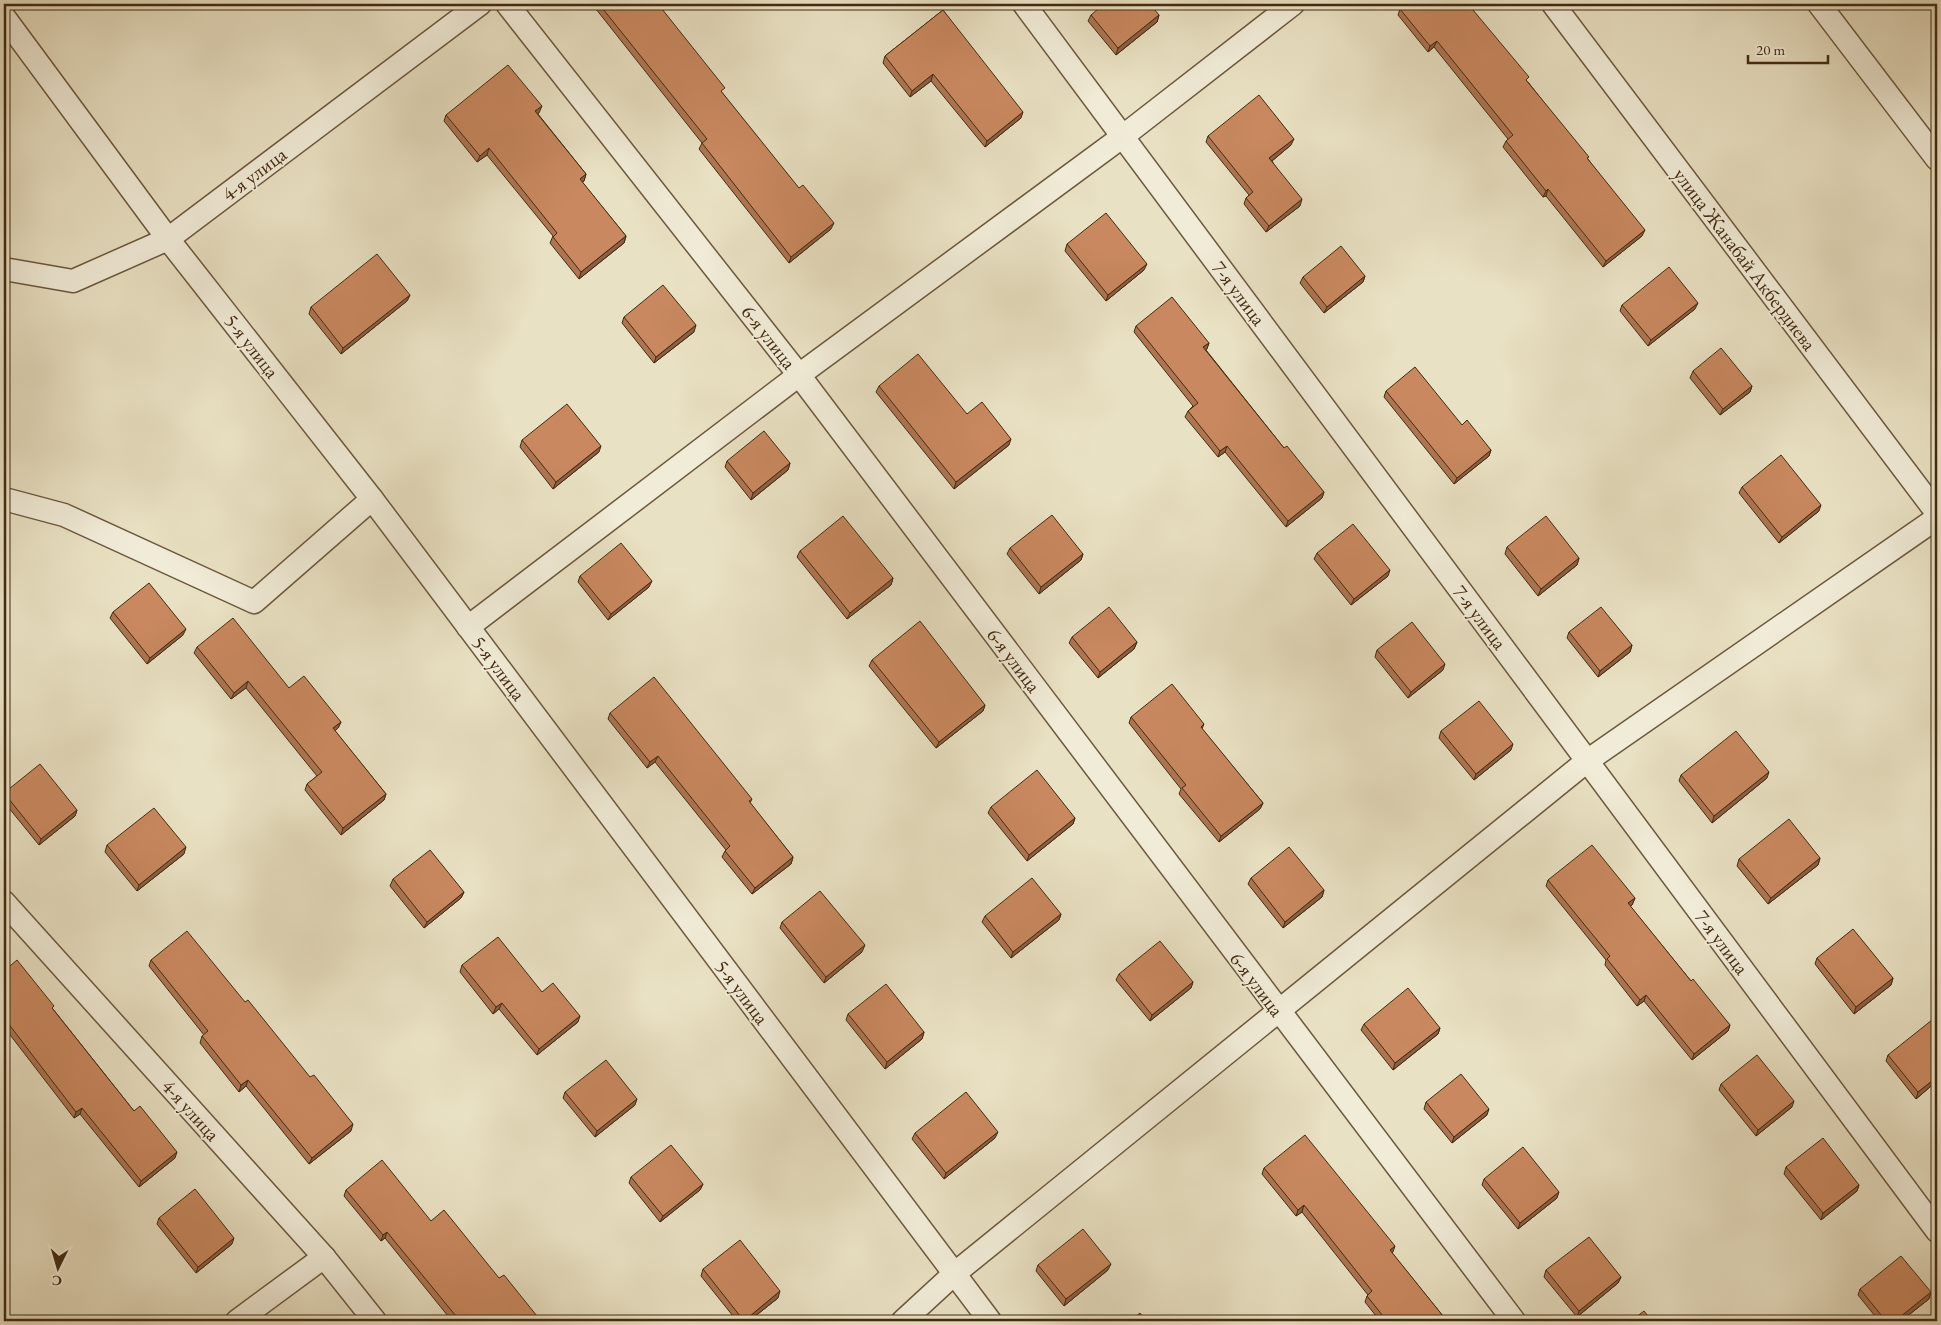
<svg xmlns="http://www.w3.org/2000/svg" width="1941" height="1325" font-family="'EB Garamond',serif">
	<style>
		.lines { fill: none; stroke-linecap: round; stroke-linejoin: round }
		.street-casing { stroke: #6c583d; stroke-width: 25 }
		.street { stroke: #f1ecd8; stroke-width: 22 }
		.wall { fill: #ad7552; stroke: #432b10 }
		.shaded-wall { fill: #8d5f42; stroke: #432b10 }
		.building { fill: #c9885f; stroke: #432b10 }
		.labels { text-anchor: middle; stroke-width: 4; stroke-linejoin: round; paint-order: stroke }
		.street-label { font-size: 20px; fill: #432b10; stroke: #f1ecd8 }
	</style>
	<rect width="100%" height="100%" fill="#e9e1c3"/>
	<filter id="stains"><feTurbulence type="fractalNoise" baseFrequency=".004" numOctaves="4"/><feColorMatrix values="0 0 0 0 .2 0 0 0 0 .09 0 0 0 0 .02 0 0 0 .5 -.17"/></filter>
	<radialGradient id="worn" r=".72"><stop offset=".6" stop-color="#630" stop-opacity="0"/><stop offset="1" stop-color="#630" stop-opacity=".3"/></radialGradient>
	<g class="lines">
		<g class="street-casing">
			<g id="street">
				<path d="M507 4 799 375 1514 1321"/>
				<path d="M1024 4 1937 1231"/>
				<path d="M1553 4 1937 513"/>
				<path d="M1819 4 1937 159"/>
				<path d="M4 17 168 239 372 499 990 1321"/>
				<path d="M4 269 73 281 168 239 480 4"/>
				<path d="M4 499 64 515 254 602 372 499"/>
				<path d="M468 627 799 375 1122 137 1293 4"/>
				<path d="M4 902 324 1257 375 1321"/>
				<path d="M237 1321 324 1257"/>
				<path d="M903 1321 954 1274 1587 761 1937 518"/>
			</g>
		</g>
		<use href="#street" class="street"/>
	</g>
	<g class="wall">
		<path d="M592 4H658L723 94 831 229 789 263 699 149 702 143Z"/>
		<path d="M1400 9 1528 82 1588 159 1642 236 1603 267 1546 196 1543 197 1503 147 1506 141 1508 139 1434 47 1428 52 1398 15Z"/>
		<path d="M943 10 1021 118 985 147 931 81 910 97 883 63 885 56Z"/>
		<path d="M1091 15H1159L1157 22 1116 55 1088 21Z"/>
		<path d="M539 113 538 114 586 174 584 181 582 182 626 236 624 243 579 279 550 243 553 236 487 155 477 162 444 121 446 115Z"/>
		<path d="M1208 136 1291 145 1272 161 1300 206 1266 232 1244 204 1246 198 1249 195 1206 142Z"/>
		<path d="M1067 244 1144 270 1106 301 1065 251Z"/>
		<path d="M1365 276 1363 282 1324 313 1300 283 1303 277Z"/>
		<path d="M410 295 407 301 341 354 309 314 311 307Z"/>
		<path d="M1622 305 1695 309 1648 346 1620 311Z"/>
		<path d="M624 317 694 332 654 363 622 323Z"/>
		<path d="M1136 326 1209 343 1206 350 1284 448 1324 492 1322 498 1286 527 1225 452 1218 457 1185 417 1188 411 1193 406 1134 332Z"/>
		<path d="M1693 371 1752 386 1750 392 1720 415 1690 378Z"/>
		<path d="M879 386 967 414 1009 445 954 489 876 392Z"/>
		<path d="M1386 391 1462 425 1491 450 1489 456 1454 484 1384 397Z"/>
		<path d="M522 440 599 452 553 489 520 447Z"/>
		<path d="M727 461 790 463 788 470 751 500 725 467Z"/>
		<path d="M1742 487 1819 511 1779 543 1739 493Z"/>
		<path d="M1507 547 1579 558 1577 565 1538 596 1505 554Z"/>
		<path d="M1010 548 1083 554 1081 560 1039 594 1007 554Z"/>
		<path d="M800 551 893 578 891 585 847 619 797 557Z"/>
		<path d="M1317 553 1388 576 1351 605 1314 559Z"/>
		<path d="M580 576 649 587 608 620 578 582Z"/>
		<path d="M113 612 183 635 147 664 110 618Z"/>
		<path d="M1569 632 1632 645 1630 652 1598 677 1567 638Z"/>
		<path d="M1072 637 1137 642 1134 649 1098 678 1069 643Z"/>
		<path d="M197 647 289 688 341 722 338 728 335 731 386 794 384 800 341 835 305 790 307 784 317 776 246 688 231 699 194 653Z"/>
		<path d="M1377 650 1443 670 1408 698 1375 657Z"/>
		<path d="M872 660 985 705 983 711 936 748 869 666Z"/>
		<path d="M610 713 752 799 750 803 793 857 791 864 752 894 722 857 725 851 726 850 655 762 647 768 608 719Z"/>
		<path d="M1131 717 1204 724 1202 729 1263 803 1260 809 1219 842 1179 794 1181 789 1129 723Z"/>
		<path d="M1441 731 1511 750 1474 780 1439 738Z"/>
		<path d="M1681 775 1767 778 1712 823 1679 781Z"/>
		<path d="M4 793 77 810 75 816 39 845 4 802Z"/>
		<path d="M991 807 1075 818 1073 824 1027 861 988 813Z"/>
		<path d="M107 845 184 854 137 891 105 852Z"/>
		<path d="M1820 858 1818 865 1768 904 1737 866 1739 859Z"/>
		<path d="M1251 878 1324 890 1322 897 1283 928 1248 884Z"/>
		<path d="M393 879 464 892 461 898 424 928 390 886Z"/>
		<path d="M1548 880 1635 898 1632 905 1630 906 1691 981 1730 1025 1728 1031 1692 1060 1644 1001 1637 1006 1605 965 1606 960 1546 886Z"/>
		<path d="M1061 914 1059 920 1011 958 982 922 985 916Z"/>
		<path d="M782 922 862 952 824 983 780 928Z"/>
		<path d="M1817 958 1893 978 1891 985 1854 1014 1815 964Z"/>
		<path d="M151 960 351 1131 309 1164 246 1086 239 1092 200 1043 202 1036 204 1035 149 966Z"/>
		<path d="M462 965 542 992 578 1022 537 1055 499 1009 493 1014 460 972Z"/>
		<path d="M4 971 53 1009 134 1111 175 1158 139 1187 80 1114 74 1118 4 1027Z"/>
		<path d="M1119 974 1193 982 1191 988 1150 1021 1116 980Z"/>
		<path d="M848 1014 924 1032 922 1039 885 1069 846 1020Z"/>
		<path d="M1364 1024 1440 1028 1438 1034 1393 1070 1361 1030Z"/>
		<path d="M1888 1055 1937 1081 1916 1099 1886 1061Z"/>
		<path d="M1721 1084 1792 1107 1756 1136 1719 1090Z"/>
		<path d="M565 1092 635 1105 595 1137 563 1098Z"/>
		<path d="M1426 1102 1487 1115 1452 1143 1424 1109Z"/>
		<path d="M915 1133 995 1138 944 1179 912 1139Z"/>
		<path d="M1786 1167 1859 1185 1857 1191 1821 1220 1784 1174Z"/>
		<path d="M1264 1168 1393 1252 1392 1253 1447 1321H1380L1365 1302 1367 1296 1368 1295 1302 1212 1296 1216 1262 1174Z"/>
		<path d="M631 1177 703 1184 700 1190 660 1222 629 1183Z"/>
		<path d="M1484 1179 1557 1198 1518 1229 1482 1185Z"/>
		<path d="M346 1190 431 1221 535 1321H452L385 1238 381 1241 344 1196Z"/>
		<path d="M159 1218 232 1244 196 1273 157 1224Z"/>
		<path d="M1038 1265 1108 1270 1064 1306 1036 1271Z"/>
		<path d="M703 1269 778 1298 749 1321H737L701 1276Z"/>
		<path d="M1546 1270 1621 1277 1618 1283 1577 1317 1544 1277Z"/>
		<path d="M1860 1289 1931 1292 1929 1299 1901 1321H1879L1858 1295Z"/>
	</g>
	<g class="shaded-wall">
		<path d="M1159 15 1157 22 1116 55 1118 48Z"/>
		<path d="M1437 41 1434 47 1428 52 1430 46Z"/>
		<path d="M933 74 931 81 910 97 912 91Z"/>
		<path d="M542 106 539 113 533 118 535 111Z"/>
		<path d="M1023 112 1021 118 985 147 987 141Z"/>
		<path d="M1294 139 1291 145 1267 165 1269 158Z"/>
		<path d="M489 148 487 155 477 162 480 156Z"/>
		<path d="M586 174 584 181 578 185 580 179Z"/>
		<path d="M1548 189 1546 196 1543 197 1546 191Z"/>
		<path d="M1302 199 1300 206 1266 232 1269 226Z"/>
		<path d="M834 223 831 229 789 263 791 257Z"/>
		<path d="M1645 230 1642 236 1603 267 1606 261Z"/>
		<path d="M626 236 624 243 579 279 581 272Z"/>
		<path d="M1147 264 1144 270 1106 301 1108 295Z"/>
		<path d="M1365 276 1363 282 1324 313 1327 307Z"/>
		<path d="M410 295 407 301 341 354 343 348Z"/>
		<path d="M1698 303 1695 309 1648 346 1651 340Z"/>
		<path d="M696 325 694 332 654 363 656 357Z"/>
		<path d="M1209 343 1207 349 1201 354 1203 347Z"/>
		<path d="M1752 386 1750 392 1720 415 1723 409Z"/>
		<path d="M1011 439 1009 445 954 489 956 482Z"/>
		<path d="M601 446 599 452 553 489 556 482Z"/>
		<path d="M1227 446 1225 452 1218 457 1220 451Z"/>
		<path d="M1491 450 1489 456 1454 484 1457 478Z"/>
		<path d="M790 463 788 470 751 500 753 493Z"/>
		<path d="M1324 492 1322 498 1286 527 1288 521Z"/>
		<path d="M1821 505 1819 511 1779 543 1782 537Z"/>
		<path d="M1083 554 1081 560 1039 594 1041 587Z"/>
		<path d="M1579 558 1577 565 1538 596 1541 589Z"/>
		<path d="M1390 570 1388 576 1351 605 1354 599Z"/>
		<path d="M893 578 891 585 847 619 850 613Z"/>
		<path d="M652 581 649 587 608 620 611 614Z"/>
		<path d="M186 629 183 635 147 664 150 658Z"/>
		<path d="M1137 642 1134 649 1098 678 1100 672Z"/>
		<path d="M1632 645 1630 652 1598 677 1600 671Z"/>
		<path d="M1445 664 1443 670 1408 698 1411 692Z"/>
		<path d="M248 681 246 688 231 699 234 693Z"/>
		<path d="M985 705 983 711 936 748 939 742Z"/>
		<path d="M341 722 338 728 331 735 333 728Z"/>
		<path d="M1513 744 1511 750 1474 780 1476 774Z"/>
		<path d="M658 756 655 762 647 768 650 762Z"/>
		<path d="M1769 772 1767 778 1712 823 1714 816Z"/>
		<path d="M386 794 384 800 341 835 343 828Z"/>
		<path d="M1263 803 1260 809 1219 842 1221 836Z"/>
		<path d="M77 810 75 816 39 845 41 839Z"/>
		<path d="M1075 818 1073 824 1027 861 1029 855Z"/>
		<path d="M186 847 184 854 137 891 139 885Z"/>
		<path d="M793 857 791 864 752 894 755 888Z"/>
		<path d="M1820 858 1818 865 1768 904 1771 898Z"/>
		<path d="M1324 890 1322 897 1283 928 1285 922Z"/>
		<path d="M464 892 461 898 424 928 427 922Z"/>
		<path d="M1635 898 1632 905 1626 910 1628 903Z"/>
		<path d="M1061 914 1059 920 1011 958 1013 952Z"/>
		<path d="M865 945 862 952 824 983 826 977Z"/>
		<path d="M1893 978 1891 985 1854 1014 1856 1007Z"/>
		<path d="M1193 982 1191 988 1150 1021 1152 1015Z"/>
		<path d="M1646 995 1644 1001 1637 1006 1640 1000Z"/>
		<path d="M502 1003 499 1009 493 1014 496 1007Z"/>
		<path d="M580 1016 578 1022 537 1055 539 1049Z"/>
		<path d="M1730 1025 1728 1031 1692 1060 1694 1054Z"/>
		<path d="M1440 1028 1438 1034 1393 1070 1395 1063Z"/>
		<path d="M924 1032 922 1039 885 1069 887 1062Z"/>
		<path d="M1937 1077V1081L1916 1099 1918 1092Z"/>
		<path d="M248 1080 246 1086 239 1092 241 1085Z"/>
		<path d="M637 1099 635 1105 595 1137 597 1131Z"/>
		<path d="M1794 1101 1792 1107 1756 1136 1758 1130Z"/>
		<path d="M82 1108 80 1114 74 1118 76 1112Z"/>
		<path d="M1489 1109 1487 1115 1452 1143 1454 1137Z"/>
		<path d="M353 1124 351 1131 309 1164 312 1158Z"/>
		<path d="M998 1132 995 1138 944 1179 946 1173Z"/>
		<path d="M177 1152 175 1158 139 1187 141 1181Z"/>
		<path d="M703 1184 700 1190 660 1222 663 1216Z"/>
		<path d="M1859 1185 1857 1191 1821 1220 1823 1213Z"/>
		<path d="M1559 1192 1557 1198 1518 1229 1520 1223Z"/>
		<path d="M1304 1205 1302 1212 1296 1216 1298 1210Z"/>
		<path d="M387 1232 385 1238 381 1241 383 1235Z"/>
		<path d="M234 1238 232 1244 196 1273 198 1267Z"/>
		<path d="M1395 1246 1393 1252 1388 1256 1390 1250Z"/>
		<path d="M1111 1264 1108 1270 1064 1306 1066 1299Z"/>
		<path d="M1621 1277 1618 1283 1577 1317 1579 1311Z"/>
		<path d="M780 1291 778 1298 749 1321H744Z"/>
		<path d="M1931 1292 1929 1299 1901 1321H1895Z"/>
		<path d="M537 1316 535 1321H530Z"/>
	</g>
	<g class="building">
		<path d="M599 4H658L725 88 721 91 799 188 803 185 834 223 791 257 702 143 707 139Z"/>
		<path d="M1104 4H1150L1159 15 1118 48 1091 15Z"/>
		<path d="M1407 4H1468L1529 77 1526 80 1589 157 1587 158 1645 230 1606 261 1548 189 1546 191 1506 141 1513 135 1437 41 1430 46 1400 9Z"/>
		<path d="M943 10 1023 112 987 141 933 74 912 91 885 56Z"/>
		<path d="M508 65 542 106 535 111 586 174 580 179 626 236 581 272 553 237 557 233 489 148 480 156 446 115Z"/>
		<path d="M1259 95 1294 139 1269 158 1302 199 1269 226 1246 198 1253 192 1208 136Z"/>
		<path d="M1106 213 1147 264 1108 295 1067 244Z"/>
		<path d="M1341 246 1365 276 1327 307 1303 277Z"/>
		<path d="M377 254 410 295 343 348 311 307Z"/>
		<path d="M1669 267 1698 303 1651 340 1622 305Z"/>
		<path d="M663 285 696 325 656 357 624 317Z"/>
		<path d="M1172 297 1209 343 1203 347 1284 448 1287 446 1324 492 1288 521 1227 446 1220 451 1188 411 1198 403 1136 326Z"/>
		<path d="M1721 348 1752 386 1723 409 1693 371Z"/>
		<path d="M918 354 967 414 982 402 1011 439 956 482 879 386Z"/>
		<path d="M1415 367 1462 425 1467 420 1491 450 1457 478 1386 391Z"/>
		<path d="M567 404 601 446 556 482 522 440Z"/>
		<path d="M764 431 790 463 753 493 727 461Z"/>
		<path d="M1781 455 1821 505 1782 537 1742 487Z"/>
		<path d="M1052 515 1083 554 1041 587 1010 548Z"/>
		<path d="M843 516 893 578 850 613 800 551Z"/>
		<path d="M1546 516 1579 558 1541 589 1507 547Z"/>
		<path d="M1353 524 1390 570 1354 599 1317 553Z"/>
		<path d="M621 543 652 581 611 614 580 576Z"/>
		<path d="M149 583 186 629 150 658 113 612Z"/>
		<path d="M1109 607 1137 642 1100 672 1072 637Z"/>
		<path d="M1601 607 1632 645 1600 671 1569 632Z"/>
		<path d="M233 618 289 688 304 676 341 722 333 728 386 794 343 828 307 784 322 772 248 681 234 693 197 647Z"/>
		<path d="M920 621 985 705 939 742 872 660Z"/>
		<path d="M1412 622 1445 664 1411 692 1377 650Z"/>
		<path d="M654 677 752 799 749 801 793 857 755 888 725 851 730 846 658 756 650 762 610 713Z"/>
		<path d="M1172 684 1204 724 1201 727 1263 803 1221 836 1182 788 1186 785 1131 717Z"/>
		<path d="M1479 701 1513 744 1476 774 1441 731Z"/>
		<path d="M1736 731 1769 772 1714 816 1681 775Z"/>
		<path d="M40 764 77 810 41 839 4 793Z"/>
		<path d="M1037 770 1075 818 1029 855 991 807Z"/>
		<path d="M154 808 186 847 139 885 107 845Z"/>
		<path d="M1789 819 1820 858 1771 898 1739 859Z"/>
		<path d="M1592 845 1635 898 1628 903 1691 981 1693 979 1730 1025 1694 1054 1646 995 1640 1000 1607 959 1610 956 1548 880Z"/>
		<path d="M1289 847 1324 890 1285 922 1251 878Z"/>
		<path d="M430 850 464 892 427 922 393 879Z"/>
		<path d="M1032 878 1061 914 1013 952 985 916Z"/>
		<path d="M820 891 865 945 826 977 782 922Z"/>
		<path d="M1853 929 1893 978 1856 1007 1817 958Z"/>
		<path d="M187 931 245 1002 248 1000 310 1077 314 1075 353 1124 312 1158 248 1080 241 1085 202 1036 208 1031 151 960Z"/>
		<path d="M498 937 542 992 553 983 580 1016 539 1049 502 1003 496 1007 462 965Z"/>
		<path d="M1160 941 1193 982 1152 1015 1119 974Z"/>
		<path d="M17 960 54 1006 52 1008 134 1111 140 1106 177 1152 141 1181 82 1108 76 1112 4 1018V971Z"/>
		<path d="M886 984 924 1032 887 1062 848 1014Z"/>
		<path d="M1408 988 1440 1028 1395 1063 1364 1024Z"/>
		<path d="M1937 1016V1077L1918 1092 1888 1055Z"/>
		<path d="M1757 1055 1794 1101 1758 1130 1721 1084Z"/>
		<path d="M606 1060 637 1099 597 1131 565 1092Z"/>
		<path d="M1461 1074 1489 1109 1454 1137 1426 1102Z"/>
		<path d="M966 1092 998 1132 946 1173 915 1133Z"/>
		<path d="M1305 1135 1395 1246 1390 1250 1447 1321H1387L1367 1296 1372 1291 1304 1205 1298 1210 1264 1168Z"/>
		<path d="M1823 1138 1859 1185 1823 1213 1786 1167Z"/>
		<path d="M671 1145 703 1184 663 1216 631 1177Z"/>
		<path d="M1523 1147 1559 1192 1520 1223 1484 1179Z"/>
		<path d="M382 1160 431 1221 444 1210 499 1278 504 1275 537 1316 530 1321H460L387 1232 383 1235 346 1190Z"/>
		<path d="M195 1189 234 1238 198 1267 159 1218Z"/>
		<path d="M1083 1229 1111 1264 1066 1299 1038 1265Z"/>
		<path d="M1589 1237 1621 1277 1579 1311 1546 1270Z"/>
		<path d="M740 1240 780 1291 744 1321 703 1269Z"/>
		<path d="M1901 1256 1931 1292 1895 1321H1886L1860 1289Z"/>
		<path d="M1644 1311 1652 1321H1631Z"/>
		<path d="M1140 1313 1146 1321H1130Z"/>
	</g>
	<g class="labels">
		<g class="street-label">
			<text transform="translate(254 174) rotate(-37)" y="7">4-я улица</text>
			<text transform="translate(1745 259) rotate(53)" y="7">улица Жанабай Акбердиева</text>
			<text transform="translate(1239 293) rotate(53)" y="7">7-я улица</text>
			<text transform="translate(769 337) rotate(52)" y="7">6-я улица</text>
			<text transform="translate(252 346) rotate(52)" y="7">5-я улица</text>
			<text transform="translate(1480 617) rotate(53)" y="7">7-я улица</text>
			<text transform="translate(1014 660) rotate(53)" y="7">6-я улица</text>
			<text transform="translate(499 668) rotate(53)" y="7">5-я улица</text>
			<text transform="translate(1722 942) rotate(53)" y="7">7-я улица</text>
			<text transform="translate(1257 984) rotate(53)" y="7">6-я улица</text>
			<text transform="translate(742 992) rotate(53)" y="7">5-я улица</text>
			<text transform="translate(191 1110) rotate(48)" y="7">4-я улица</text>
		</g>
	</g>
	<rect width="1941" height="1325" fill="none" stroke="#e9e1c3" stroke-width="20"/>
	<rect x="5" y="5" width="1931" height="1315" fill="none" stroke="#432b10" stroke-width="2.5"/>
	<rect x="10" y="10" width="1921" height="1305" fill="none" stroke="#432b10"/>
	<g transform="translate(58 1268) rotate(185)" stroke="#f1ecd8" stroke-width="4" paint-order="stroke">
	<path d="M0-4L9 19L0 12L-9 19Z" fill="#432b10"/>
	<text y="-8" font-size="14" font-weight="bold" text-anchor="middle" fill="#432b10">С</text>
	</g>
	<path d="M1748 55v8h80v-8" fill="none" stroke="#432b10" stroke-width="2.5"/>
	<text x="1756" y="55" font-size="15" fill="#432b10" stroke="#f1ecd8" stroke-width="4" paint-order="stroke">20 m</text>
	<rect width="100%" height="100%" filter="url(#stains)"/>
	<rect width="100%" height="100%" fill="url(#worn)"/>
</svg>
